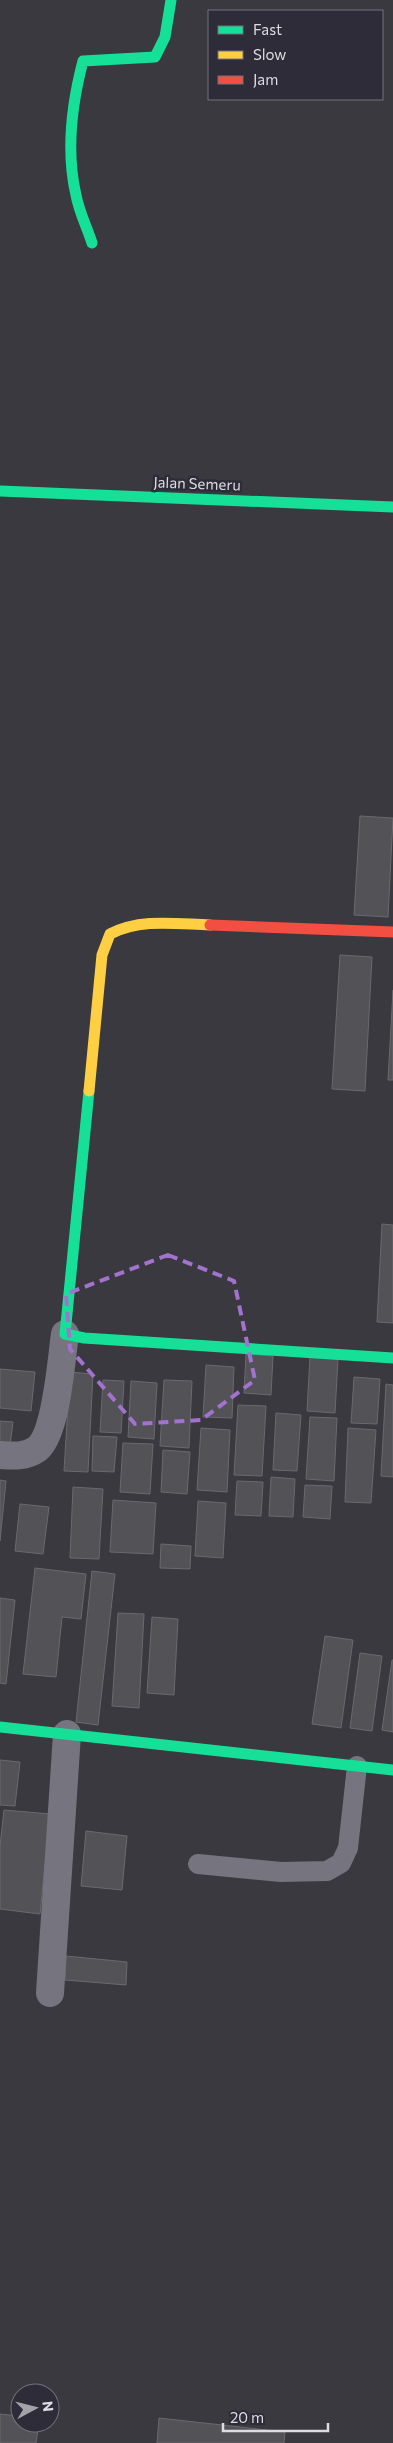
<svg xmlns="http://www.w3.org/2000/svg" width="393" height="2443" font-family="Commissioner,sans-serif">
	<style>
		.building { fill: #525257; stroke: #6a696f }
		.lines { fill: none; stroke-linecap: round; stroke-linejoin: round }
		.lane { stroke: #75747f; stroke-width: 20 }
		.street { stroke: #75747f; stroke-width: 28 }
		.fast { stroke: #16e098; stroke-width: 11 }
		.slow { stroke: #ffcf43; stroke-width: 11 }
		.jam { stroke: #f24e42; stroke-width: 11 }
		.marked { fill: none; stroke: #a272ce; stroke-width: 4; stroke-dasharray: 10 6; stroke-linejoin: round }
		.labels { text-anchor: middle; stroke-width: 5; stroke-linejoin: round; paint-order: stroke }
		.street-label { font-size: 15px; fill: #dddce4; stroke: #2d2c38 }
	</style>
	<rect width="100%" height="100%" fill="#39393f"/>
	<g class="building">
		<path d="M360 816 393 818 388 917 354 915Z"/>
		<path d="M340 955 372 957 365 1091 332 1089Z"/>
		<path d="M393 990V1080H388Z"/>
		<path d="M382 1224 393 1225V1323L377 1322Z"/>
		<path d="M246 1354 273 1356 271 1395 244 1393Z"/>
		<path d="M310 1357 338 1359 335 1413 307 1411Z"/>
		<path d="M206 1365 234 1367 232 1418 203 1417Z"/>
		<path d="M0 1369 35 1372 31 1411 0 1408Z"/>
		<path d="M70 1372 93 1374 88 1472 64 1471Z"/>
		<path d="M354 1377 380 1379 377 1424 351 1423Z"/>
		<path d="M103 1380 124 1381 121 1433 100 1432Z"/>
		<path d="M164 1380 192 1381 189 1448 160 1446Z"/>
		<path d="M131 1381 157 1383 154 1439 128 1437Z"/>
		<path d="M386 1384 393 1385V1477L381 1476Z"/>
		<path d="M238 1405 266 1406 262 1476 234 1475Z"/>
		<path d="M276 1413 301 1415 297 1471 273 1470Z"/>
		<path d="M310 1417 337 1418 334 1481 306 1479Z"/>
		<path d="M0 1421 13 1422 9 1454 0 1453Z"/>
		<path d="M201 1428 230 1430 227 1492 197 1490Z"/>
		<path d="M348 1428 376 1430 371 1503 345 1502Z"/>
		<path d="M93 1436 117 1437 114 1472 92 1471Z"/>
		<path d="M123 1443 153 1444 150 1494 120 1492Z"/>
		<path d="M163 1450 190 1452 187 1494 161 1492Z"/>
		<path d="M271 1477 295 1479 293 1517 269 1516Z"/>
		<path d="M0 1480 6 1481 0 1541Z"/>
		<path d="M237 1481 263 1482 261 1516 235 1515Z"/>
		<path d="M305 1485 332 1486 330 1519 303 1517Z"/>
		<path d="M73 1487 103 1489 99 1559 70 1558Z"/>
		<path d="M113 1500 156 1503 153 1554 110 1552Z"/>
		<path d="M198 1501 226 1503 223 1558 195 1556Z"/>
		<path d="M20 1504 49 1507 43 1554 15 1551Z"/>
		<path d="M161 1544 191 1546 190 1569 160 1568Z"/>
		<path d="M35 1568 86 1574 81 1619 62 1617 56 1677 23 1674Z"/>
		<path d="M92 1571 115 1574 98 1725 76 1722Z"/>
		<path d="M0 1598 15 1600 6 1684 0 1683Z"/>
		<path d="M118 1613 144 1614 139 1708 112 1706Z"/>
		<path d="M152 1617 178 1619 174 1695 147 1693Z"/>
		<path d="M325 1636 353 1640 341 1728 312 1724Z"/>
		<path d="M360 1653 382 1656 372 1731 350 1728Z"/>
		<path d="M392 1660H393V1732L382 1730Z"/>
		<path d="M0 1760 20 1762 15 1806 0 1805Z"/>
		<path d="M4 1810 50 1814 40 1914 0 1909V1846Z"/>
		<path d="M86 1831 127 1836 122 1890 81 1886Z"/>
		<path d="M66 1956 127 1962 126 1985 65 1980Z"/>
		<path d="M0 2414 20 2416V2423H39L36 2443H0Z"/>
		<path d="M159 2418 285 2432 284 2443H157Z"/>
	</g>
	<g class="lines">
		<path class="lane" d="M198 1864 281 1872 327 1871 341 1863 348 1848 357 1766"/>
		<g class="street">
			<path d="M0 1455C13 1456 26 1457 37 1449 57 1433 61 1360 65 1334"/>
			<path d="M50 1993 67 1734"/>
		</g>
		<g class="fast">
			<path d="M92 243C87 227 79 212 76 195 66 152 72 103 83 61L155 57 165 37 171 0"/>
			<path d="M0 491 393 507"/>
			<path d="M89 1091 65 1334 84 1338 393 1358"/>
			<path d="M0 1727 393 1770"/>
		</g>
		<path class="slow" d="M89 1091 102 955 110 934C141 918 176 924 210 925"/>
		<path class="jam" d="M210 925 393 932"/>
	</g>
	<path class="marked" d="M168 1255 234 1281 255 1380 201 1420 135 1424 70 1349 66 1294Z"/>
	<g class="labels">
		<g class="street-label">
			<text transform="translate(197 484) rotate(2)" y="5">Jalan Semeru</text>
		</g>
	</g>
	<rect x="208" y="10" width="175" height="90" fill="#2d2c38" stroke="#73727d"/>
	<rect x="218" y="26" width="25" height="8" fill="#16e098" stroke="#73727d"/>
	<text x="253" y="35" font-size="15" fill="#dddce4">Fast</text>
	<rect x="218" y="51" width="25" height="8" fill="#ffcf43" stroke="#73727d"/>
	<text x="253" y="60" font-size="15" fill="#dddce4">Slow</text>
	<rect x="218" y="76" width="25" height="8" fill="#f24e42" stroke="#73727d"/>
	<text x="253" y="85" font-size="15" fill="#dddce4">Jam</text>
	<g transform="translate(35 2408) rotate(83)"><circle r="24" fill="#2d2c38" stroke="#73727d"/>
	<path d="M0-4L9 19L0 12L-9 19Z" fill="#a4a3aa"/>
	<text y="-8" font-size="14" font-weight="bold" text-anchor="middle" fill="#dddce4">N</text>
	</g>
	<path d="M223 2423v8h105v-8" fill="none" stroke="#dddce4" stroke-width="2.5"/>
	<text x="230" y="2423" font-size="15" fill="#dddce4" stroke="#2d2c38" stroke-width="4" paint-order="stroke">20 m</text>
</svg>
